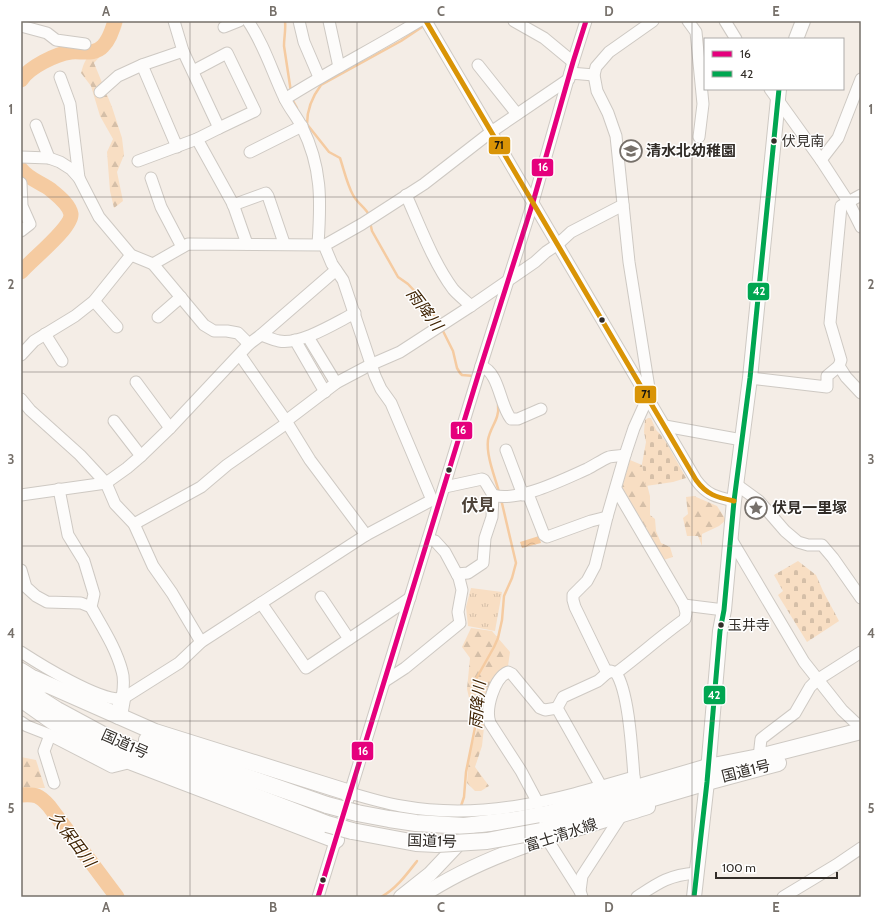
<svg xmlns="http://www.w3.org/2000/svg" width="882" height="918" font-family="Cabin,'Noto Sans JP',sans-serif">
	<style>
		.grass { fill: url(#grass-tufts) }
		.forest { fill: url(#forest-firs) }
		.cemetery { fill: url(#cemetery-stones) }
		.water { fill: url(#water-waves) }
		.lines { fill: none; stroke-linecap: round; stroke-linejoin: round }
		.stream { stroke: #f5cba1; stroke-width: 2.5 }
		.river { stroke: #f5cba1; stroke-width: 15 }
		.minor-casing { stroke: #cec9c3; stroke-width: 13 }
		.major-casing { stroke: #cec9c3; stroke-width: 16 }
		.highway-casing { stroke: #cec9c3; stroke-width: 18 }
		.minor { stroke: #fdfcfb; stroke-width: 11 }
		.major { stroke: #fdfcfb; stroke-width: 14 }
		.highway { stroke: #fdfcfb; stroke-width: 16 }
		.highway-bridge-casing { stroke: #cec9c3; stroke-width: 18; stroke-linecap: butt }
		.highway-bridge { stroke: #fdfcfb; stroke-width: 16 }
		.bus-1-casing { stroke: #fff; stroke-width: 8 }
		.bus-2-casing { stroke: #fff; stroke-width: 8 }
		.bus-3-casing { stroke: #fff; stroke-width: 8 }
		.bus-1 { stroke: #e5007d; stroke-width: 5 }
		.bus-2 { stroke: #00a651; stroke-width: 5 }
		.bus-3 { stroke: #d99406; stroke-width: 5 }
		.grid { fill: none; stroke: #76706a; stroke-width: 1; stroke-opacity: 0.55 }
		.bus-dot { fill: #322d28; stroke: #fff; stroke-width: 1.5 }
		.labels { text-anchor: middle; stroke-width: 3; stroke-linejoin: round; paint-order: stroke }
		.bus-label { font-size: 14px; fill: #322d28; stroke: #fff; text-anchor: start }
		.poi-label { font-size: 15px; font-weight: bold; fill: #322d28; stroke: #fff; text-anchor: start }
		.street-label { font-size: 15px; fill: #322d28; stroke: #fff }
		.water-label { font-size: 16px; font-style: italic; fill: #3f2303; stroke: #fff }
		.quarter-label { font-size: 17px; font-weight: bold; fill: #4e4339; stroke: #fff }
		.line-badge { stroke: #fff; stroke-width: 1.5 }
		.badge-label { font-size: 11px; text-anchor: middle; font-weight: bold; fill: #fff }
		.pale-badge-label { font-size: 11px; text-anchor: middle; font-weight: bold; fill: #111 }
		.neatline { fill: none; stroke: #76706a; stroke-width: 1.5 }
		.grid-label { font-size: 13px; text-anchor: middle; font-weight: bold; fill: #76706a }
	</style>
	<defs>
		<pattern id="grass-tufts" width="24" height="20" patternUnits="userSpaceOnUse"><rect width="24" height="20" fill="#f8dec3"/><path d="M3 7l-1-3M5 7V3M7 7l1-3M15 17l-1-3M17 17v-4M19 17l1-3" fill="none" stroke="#d5bfa8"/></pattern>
		<pattern id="forest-firs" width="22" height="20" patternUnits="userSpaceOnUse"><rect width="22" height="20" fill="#f8dec3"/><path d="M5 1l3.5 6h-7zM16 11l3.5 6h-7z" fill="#d5bfa8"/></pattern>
		<pattern id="cemetery-stones" width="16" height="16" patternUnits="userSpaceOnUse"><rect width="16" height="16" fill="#f8dec3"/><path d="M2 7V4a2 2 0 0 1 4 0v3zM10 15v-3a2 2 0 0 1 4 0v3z" fill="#d5bfa8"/></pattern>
		<pattern id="water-waves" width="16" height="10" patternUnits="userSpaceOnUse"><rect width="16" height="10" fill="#f5cba1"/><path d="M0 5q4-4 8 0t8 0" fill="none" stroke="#d2af8b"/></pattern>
	</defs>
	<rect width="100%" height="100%" fill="#f4ede6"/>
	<path class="grass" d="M471 588 502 592 495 631 468 626 466 607Z"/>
	<g class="forest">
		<path d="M114 21H123C120 39 106 50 94 63L112 107 122 138 124 155 117 172 123 201 114 208 110 191 107 152 113 139 100 116 91 86 81 73C87 52 89 59 102 47 109 41 111 30 114 21Z"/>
		<path d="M630 460 642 465 650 496V515L655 519 656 531 661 543 670 547 673 557 657 562 621 490Z"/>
		<path d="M694 496 717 506 726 520 719 526 702 534V546L698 536H687L683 518 688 514 686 497Z"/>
		<path d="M471 628 492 631 510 652 508 666 494 680 487 699 482 746 475 767 489 786 481 791H475L467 783 469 756 478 725 477 704 470 702 467 689 470 658 462 647Z"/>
		<path d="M21 757 36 760 45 788H21Z"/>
	</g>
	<g class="cemetery">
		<path d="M648 418H651L656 430 660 434 666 442 686 478 673 482 646 486 642 464 646 442 644 432 645 420Z"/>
		<path d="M798 561 816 575 823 591 839 621 807 642 778 595 783 591 774 575Z"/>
	</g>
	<path class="water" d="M539 536 541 543 522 548 520 542Z"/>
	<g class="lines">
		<g class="stream">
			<path d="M285 21C286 30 284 37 284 46L291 92"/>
			<path d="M292 99 297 108"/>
			<path d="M306 123 329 152 340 158C344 170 347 184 353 195 357 203 366 208 369 215"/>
			<path d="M307 124C307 109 312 97 321 85L401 41 425 25"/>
			<path d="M370 222 372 231 398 277 408 284 421 298 439 322"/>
			<path d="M442 329 453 351 457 368 460 373 462 375 474 376"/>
			<path d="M498 405C500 419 490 427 488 440 486 456 495 477 499 492"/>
			<path d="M461 806 464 797 466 772 480 703 476 688V679L494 647 498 638 502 620 504 596 512 578 516 563 501 499"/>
			<path d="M381 897C396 889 407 874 417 861"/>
		</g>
		<g class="river">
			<path d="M21 80C29 67 56 54 71 52 82 51 95 55 103 46 110 39 112 30 115 21"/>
			<path d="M21 169C28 179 42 183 51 190 58 196 69 204 71 214 72 228 31 260 21 272"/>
			<path d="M21 795C36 794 39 795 49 806L117 897"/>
		</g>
		<g class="minor-casing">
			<g id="minor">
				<path d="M248 21C265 46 272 72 285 99 290 109 297 117 302 127 322 167 321 201 318 244"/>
				<path d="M299 21 304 42 319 77"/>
				<path d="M329 21 339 67"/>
				<path d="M426 21 696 480C707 495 716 497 734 501"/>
				<path d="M514 21 544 38 573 62"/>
				<path d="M688 21 696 32 703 104 699 137"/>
				<path d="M725 21 736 39"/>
				<path d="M21 26 47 33 56 40 85 44"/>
				<path d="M224 27 239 21"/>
				<path d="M142 65 177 147"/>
				<path d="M478 65 517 114"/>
				<path d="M193 71 227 53 255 111 219 128"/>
				<path d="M570 73 594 75"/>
				<path d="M60 77 70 104 79 178"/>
				<path d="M770 89 821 160 849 203 861 227"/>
				<path d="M100 92 118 76 142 65 183 51"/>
				<path d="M285 99C329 71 375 48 419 21"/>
				<path d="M36 125 49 158"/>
				<path d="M197 139 233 204 247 244"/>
				<path d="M250 152 302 126"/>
				<path d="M21 157 49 158 60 162 71 169 79 178 99 217 131 255 153 264 188 244 324 245 332 264 343 280 375 376 381 389 391 403 432 500"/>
				<path d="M821 160 838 138 861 79"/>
				<path d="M138 161 197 139 219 128 183 51 174 21"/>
				<path d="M151 178 161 207 182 247"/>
				<path d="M21 183 22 206 30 224 21 231"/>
				<path d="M406 195C420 226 433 262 453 289 458 295 465 300 471 306"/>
				<path d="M861 195 841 206 830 323 841 360 839 366 846 377 861 393"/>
				<path d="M233 205 266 193 268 196 284 243"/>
				<path d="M325 245 362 224 424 184 491 132 569 79"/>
				<path d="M153 264 204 325 214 331H227L238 333 249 344"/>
				<path d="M94 301 117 327"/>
				<path d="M158 317 181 297"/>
				<path d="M45 334 62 361"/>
				<path d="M261 335C267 337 273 340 279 341 301 345 335 323 355 313"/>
				<path d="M308 337 336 383"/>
				<path d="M295 340 325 392"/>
				<path d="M21 355 34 341 75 316 94 301 131 255"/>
				<path d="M240 355 286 421 310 460 366 535"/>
				<path d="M481 366C500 373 499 404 511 419H518L541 409"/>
				<path d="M750 378 827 387V376L839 366"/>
				<path d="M136 382 170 428"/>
				<path d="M21 399 30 410 80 455 106 483 115 504 134 524 153 566 172 593 201 642"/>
				<path d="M114 421 141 456"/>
				<path d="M286 421 336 383 370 365 400 352 471 306 535 262 546 252 558 244 571 232 623 205"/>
				<path d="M665 426 742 440"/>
				<path d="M506 450 523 495"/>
				<path d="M737 485 759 501 785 531 798 542 808 545H822L833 558 861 598"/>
				<path d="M445 487 482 479 484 480 493 495C517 503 564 479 587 469 595 465 602 460 609 457 614 456 620 456 625 455"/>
				<path d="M59 489 68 535 84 561 94 594 91 607C102 627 116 648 122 671 125 680 123 690 122 699"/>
				<path d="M528 494 544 535 547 537 591 521 607 517"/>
				<path d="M21 495 106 483 127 468 141 456 170 428 249 344 261 335 336 270"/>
				<path d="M134 524 201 487 227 465 287 423"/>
				<path d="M731 539 804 662 842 710 861 728"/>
				<path d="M21 570 26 587 36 596 47 602 81 603 91 607"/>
				<path d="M457 574 468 573 483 563 485 538 492 517 493 495"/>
				<path d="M321 597 349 639"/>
				<path d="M261 603 306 668 410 598"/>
				<path d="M684 605 724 610"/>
				<path d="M21 652C41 665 99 701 122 699L179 663 201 642 366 535 432 500 439 502"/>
				<path d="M616 673C639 656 661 636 685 619L686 613 684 605 616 489"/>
				<path d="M385 681 405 668 460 623 458 612 462 590 459 578 445 552 435 541 428 539"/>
				<path d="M21 722 27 726 50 735 112 767 132 762"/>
				<path d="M50 735 44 751 54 783"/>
				<path d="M759 757 761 739 795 713 810 687 817 680 861 652"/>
				<path d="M601 786 557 708 563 697 598 681 607 673"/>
				<path d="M636 788 634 777C632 752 629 692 616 673L611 671 607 673 575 607 573 600V595L587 581 595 566 607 517 625 455 634 428 648 397 649 388 629 262 616 136 608 113 597 91 594 75 596 67 609 52 653 21"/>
				<path d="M350 793C367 798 384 803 401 806 484 821 555 800 634 777"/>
				<path d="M538 803 521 771 490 723C485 709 494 678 508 672L512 674 540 708 545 710 557 708"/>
				<path d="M547 839 580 891"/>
				<path d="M318 897 481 366 533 202 573 62 586 21"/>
				<path d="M582 897 580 891 582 876 621 816"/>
				<path d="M637 897C658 883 669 875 696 873"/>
				<path d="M783 897 836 865 861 848"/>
			</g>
		</g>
		<g class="major-casing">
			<g id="major">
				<path d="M796 39 803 21"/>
				<path d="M401 897 430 874 465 837"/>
				<path d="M420 897C488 851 570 832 648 807"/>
				<path d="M694 897 707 782 720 631 724 610 734 501 750 378 779 89"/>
			</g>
		</g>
		<g class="highway-casing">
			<g id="highway">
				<path d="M21 671 43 685"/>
				<path d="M35 679 155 732 350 793"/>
				<path d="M21 687 57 710 120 744 327 824"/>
				<path d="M21 699 52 721 78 736 132 762 336 840"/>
				<path d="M119 716 122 699"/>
				<path d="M147 740 201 761 327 805"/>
				<path d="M357 813 389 819 416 823 464 826 515 820 551 813 708 767 759 757 861 731"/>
				<path d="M352 831 416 843 437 844"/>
				<path d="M541 831 707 782 778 763"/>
			</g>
		</g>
		<use href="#minor" class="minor"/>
		<use href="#major" class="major"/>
		<use href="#highway" class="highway"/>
		<g class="highway-bridge-casing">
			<g id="highway-bridge">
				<path d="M327 805 357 813"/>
				<path d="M327 824 352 831"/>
				<path d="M437 844 487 841 541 831"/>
			</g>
		</g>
		<use href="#highway-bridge" class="highway-bridge"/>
		<g class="bus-1-casing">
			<path id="bus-1" d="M318 897 481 366 533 202 573 62 586 21"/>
		</g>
		<g class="bus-2-casing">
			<path id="bus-2" d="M694 897 707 782 720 631 724 610 734 501 750 378 779 89"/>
		</g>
		<g class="bus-3-casing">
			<path id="bus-3" d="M426 21 696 480C707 495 716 497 734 501"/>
		</g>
		<use href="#bus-1" class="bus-1"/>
		<use href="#bus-2" class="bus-2"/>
		<use href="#bus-3" class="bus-3"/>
	</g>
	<path class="grid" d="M190 21V897M357 21V897M525 21V897M692 21V897M21 197H861M21 372H861M21 546H861M21 721H861"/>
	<defs>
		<g id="school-ring" transform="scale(1.15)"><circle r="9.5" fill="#fff" stroke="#76706a" stroke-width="1.5"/><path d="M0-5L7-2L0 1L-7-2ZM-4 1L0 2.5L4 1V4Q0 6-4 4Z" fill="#76706a"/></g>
		<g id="sight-ring" transform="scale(1.15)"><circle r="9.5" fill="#fff" stroke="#76706a" stroke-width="1.5"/><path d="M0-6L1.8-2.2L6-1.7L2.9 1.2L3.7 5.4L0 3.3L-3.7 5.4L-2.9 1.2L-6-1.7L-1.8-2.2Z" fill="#76706a"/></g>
	</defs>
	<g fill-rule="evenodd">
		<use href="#school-ring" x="631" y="151"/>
		<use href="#sight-ring" x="756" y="508"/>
	</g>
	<g class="bus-dot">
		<circle cx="774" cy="141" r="3.5"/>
		<circle cx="602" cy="320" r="3.5"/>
		<circle cx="449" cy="470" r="3.5"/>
		<circle cx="721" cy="625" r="3.5"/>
		<circle cx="323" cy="880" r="3.5"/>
	</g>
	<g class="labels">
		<g class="bus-label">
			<text x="782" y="146">伏見南</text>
			<text x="728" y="630">玉井寺</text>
		</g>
		<g class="poi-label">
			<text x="646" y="156">清水北幼稚園</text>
			<text x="772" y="513">伏見一里塚</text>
		</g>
		<g class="street-label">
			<text transform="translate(125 744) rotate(24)" y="5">国道1号</text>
			<text transform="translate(746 771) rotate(-14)" y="5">国道1号</text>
			<text transform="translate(561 835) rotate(-18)" y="5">富士清水線</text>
			<text transform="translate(432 841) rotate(2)" y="5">国道1号</text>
		</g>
		<g class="water-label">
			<text transform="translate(425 309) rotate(53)" y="6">雨降川</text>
			<text transform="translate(477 705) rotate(-85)" y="6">雨降川</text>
			<text transform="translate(73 839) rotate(53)" y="6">久保田川</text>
		</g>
		<g class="quarter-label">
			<text x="478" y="511">伏見</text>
		</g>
	</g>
	<g class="line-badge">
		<rect x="488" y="136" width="23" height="19" rx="4" fill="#d99406"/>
		<rect x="531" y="158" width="23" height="19" rx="4" fill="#e5007d"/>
		<rect x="747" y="282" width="23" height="19" rx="4" fill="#00a651"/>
		<rect x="634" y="385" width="23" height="19" rx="4" fill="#d99406"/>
		<rect x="450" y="421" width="23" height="19" rx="4" fill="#e5007d"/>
		<rect x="703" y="685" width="23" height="20" rx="4" fill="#00a651"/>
		<rect x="351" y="741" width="23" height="20" rx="4" fill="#e5007d"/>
	</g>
	<g class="badge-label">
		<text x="543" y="171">16</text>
		<text x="759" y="295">42</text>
		<text x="461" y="434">16</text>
		<text x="714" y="699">42</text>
		<text x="363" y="755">16</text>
	</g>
	<g class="pale-badge-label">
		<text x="499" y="149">71</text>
		<text x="646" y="398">71</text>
	</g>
	<rect width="882" height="918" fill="none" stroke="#ffffff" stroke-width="44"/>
	<rect x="704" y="38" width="140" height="52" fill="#ffffff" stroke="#adaba9"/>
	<rect x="712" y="51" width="20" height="6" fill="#e5007d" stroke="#adaba9"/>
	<text x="740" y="58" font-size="12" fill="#322d28">16</text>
	<rect x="712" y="71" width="20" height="6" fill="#00a651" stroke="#adaba9"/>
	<text x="740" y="78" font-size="12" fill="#322d28">42</text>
	<path d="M716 872v6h121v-6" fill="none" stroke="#322d28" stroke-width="2"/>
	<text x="722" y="872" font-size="12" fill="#322d28" stroke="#ffffff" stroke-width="3" paint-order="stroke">100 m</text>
	<rect x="22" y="22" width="838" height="874" class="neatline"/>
	<g class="grid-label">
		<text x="106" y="16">A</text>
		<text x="273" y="16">B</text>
		<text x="441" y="16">C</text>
		<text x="609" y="16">D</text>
		<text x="776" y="16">E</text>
		<text x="11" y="114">1</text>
		<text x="871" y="114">1</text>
		<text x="11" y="289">2</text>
		<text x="871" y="289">2</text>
		<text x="11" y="464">3</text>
		<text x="871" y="464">3</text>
		<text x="11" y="638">4</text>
		<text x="871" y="638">4</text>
		<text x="11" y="813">5</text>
		<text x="871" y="813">5</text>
		<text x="106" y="912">A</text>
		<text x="273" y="912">B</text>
		<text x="441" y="912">C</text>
		<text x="609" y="912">D</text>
		<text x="776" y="912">E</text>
	</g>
</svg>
